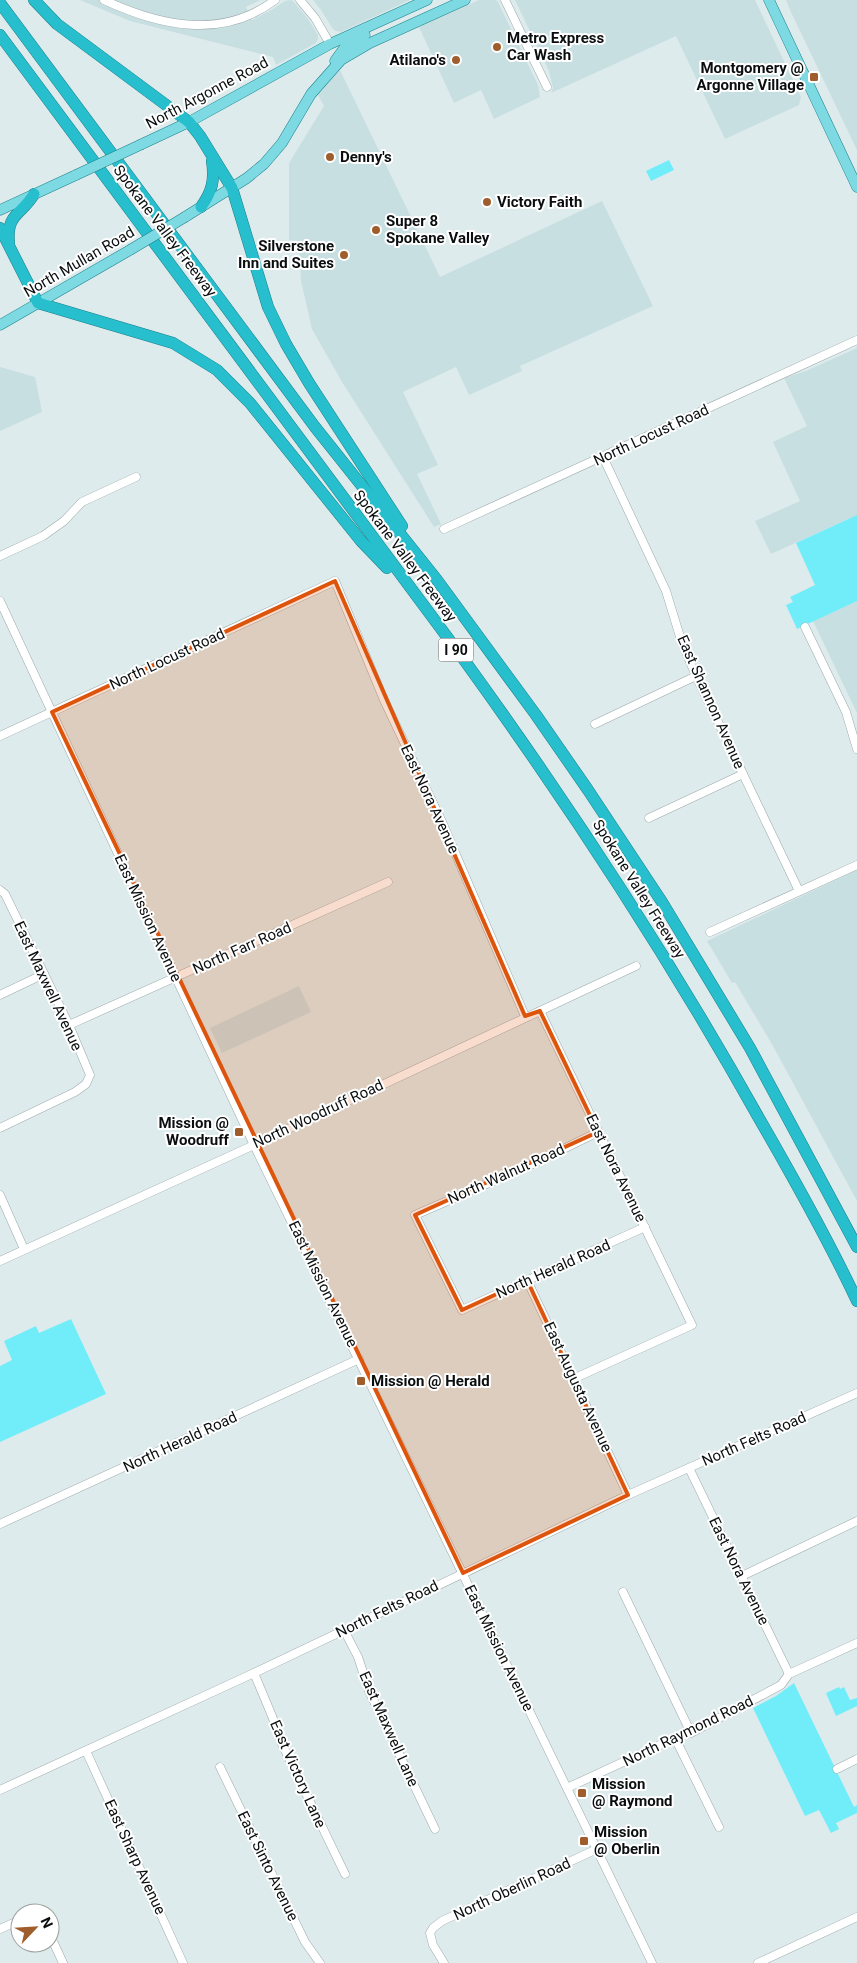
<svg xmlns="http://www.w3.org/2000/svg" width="857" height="1963" font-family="Roboto,sans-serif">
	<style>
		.built { fill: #c8dfe2 }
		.green { fill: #71edfa }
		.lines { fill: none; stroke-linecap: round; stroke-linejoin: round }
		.minor-casing { stroke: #9ca9aa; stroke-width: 9 }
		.major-casing { stroke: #1d818b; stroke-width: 11 }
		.highway-casing { stroke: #1d818b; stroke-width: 12 }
		.minor { stroke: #fff; stroke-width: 8 }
		.major { stroke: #7dd9e2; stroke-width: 10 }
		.highway { stroke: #27bfce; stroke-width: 11 }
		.major-bridge-casing { stroke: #1d818b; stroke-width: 11; stroke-linecap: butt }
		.major-bridge { stroke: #7dd9e2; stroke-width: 10 }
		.marked { fill: #dd550c; fill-opacity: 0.2; stroke: #dd550c; stroke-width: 4; stroke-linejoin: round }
		.poi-dot { fill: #9f5d2b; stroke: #fff; stroke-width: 2 }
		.labels { text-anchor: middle; stroke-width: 4; stroke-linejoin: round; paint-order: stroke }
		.shield { fill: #fff; stroke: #545657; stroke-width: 1 }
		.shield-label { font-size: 14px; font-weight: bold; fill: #0a0e0f }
		.poi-label { font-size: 15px; font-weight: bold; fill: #0a0e0f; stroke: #fff; text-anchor: start }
		.street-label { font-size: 15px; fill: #0a0e0f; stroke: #fff }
	</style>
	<rect width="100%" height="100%" fill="#ddebec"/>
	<g class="built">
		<path d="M80 0H260L246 7 252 20 273 9 285 1 290 0 293 1 308 19 318 35V39L316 43 276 65 273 57 130 21Z"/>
		<path d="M313 0H410L341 32 336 31 333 29 321 10Z"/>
		<path d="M479 0H496L498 2 538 85 540 97 494 119 481 90 454 103 419 27Z"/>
		<path d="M515 0H755L801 97 799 105 725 139 676 36 551 93 553 88 549 71Z"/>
		<path d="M786 0H857V150L790 10Z"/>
		<path d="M340 70 440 277 602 201 653 306 520 366 522 371 469 395 456 367 403 392 438 465 417 474 441 524 434 527 342 382 312 329 301 281 299 241 289 240V163L324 106 318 95Z"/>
		<path d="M857 348V515L771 554 755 521 800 501 773 442 807 426 784 378 806 371Z"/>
		<path d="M0 367 35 377 42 412 0 431Z"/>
		<path d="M857 601V713L813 621Z"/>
		<path d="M857 870V1201L773 1046 735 982 732 983 707 941Z"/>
		<path d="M299 986 311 1012 222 1053 210 1028Z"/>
	</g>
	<g class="green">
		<path d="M669 160 674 170 651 181 646 171Z"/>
		<path d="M857 515V601L797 629 786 605 793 602 790 597 815 585 796 543Z"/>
		<path d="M71 1319 106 1394 0 1442V1366L12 1360 4 1341 36 1326 39 1333Z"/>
		<path d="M794 1683 854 1807 857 1805V1813L836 1823 839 1829 831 1833 819 1810 805 1816 753 1708 776 1696Z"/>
		<path d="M839 1687 840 1689 844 1687 850 1700 857 1698V1706L836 1716 826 1693Z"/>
	</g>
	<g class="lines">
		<g class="minor-casing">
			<g id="minor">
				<path d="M104 0C160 26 222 40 275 0"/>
				<path d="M300 0 315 18 330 44"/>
				<path d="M505 0 547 87"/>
				<path d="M603 457 666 591 681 640 696 676 799 891"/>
				<path d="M444 529 857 340"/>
				<path d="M0 556 43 536 64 521 82 502 136 477"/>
				<path d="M0 601 254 1145 652 1963"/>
				<path d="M805 627 846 712 857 749"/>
				<path d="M595 724 696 676"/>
				<path d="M0 736 335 581 384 700 442 822 525 1016"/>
				<path d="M649 818 743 774"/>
				<path d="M0 890 5 894 69 1025 90 1075 86 1084 75 1092 0 1128"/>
				<path d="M710 932 857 865"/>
				<path d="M0 995 44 974"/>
				<path d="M540 1011 692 1325 573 1379"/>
				<path d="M69 1025 388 882"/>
				<path d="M598 1132 535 1163 415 1215 462 1310 645 1227"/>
				<path d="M0 1195 24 1249"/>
				<path d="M0 1261 254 1145 636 966"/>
				<path d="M527 1280 628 1495"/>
				<path d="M689 1468 789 1674"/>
				<path d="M0 1524 359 1359"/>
				<path d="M742 1576 857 1521"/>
				<path d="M623 1592 691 1733"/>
				<path d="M344 1630 358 1657 369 1691 435 1829"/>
				<path d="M254 1673 272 1716 282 1744 345 1874"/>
				<path d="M675 1738 719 1827"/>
				<path d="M86 1751 183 1963"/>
				<path d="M220 1767 305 1942 320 1963"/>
				<path d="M837 1769 857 1759"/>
				<path d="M567 1788 675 1738 691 1733 781 1685 789 1674 857 1643"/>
				<path d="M0 1790 254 1673 628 1495 857 1393"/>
				<path d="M0 1929 20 1920"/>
				<path d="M50 1935 63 1963"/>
				<path d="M444 1963 433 1945 430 1933 433 1928 442 1921 597 1849"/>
				<path d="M758 1963 857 1917"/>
			</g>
		</g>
		<g class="major-casing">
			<g id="major">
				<path d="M769 0 857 187"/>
				<path d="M335 61 345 47 365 35"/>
				<path d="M142 144 189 122 330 44 427 0"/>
				<path d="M0 210 76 175"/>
				<path d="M185 217 247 178 264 164 282 143 311 94 341 60 370 43 465 0"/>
				<path d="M0 325 130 250"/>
			</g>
		</g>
		<g class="highway-casing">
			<g id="highway">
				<path d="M34 0 57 24 189 122 200 136 232 188 268 307 286 344 309 383 402 526"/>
				<path d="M0 3 315 427 437 580 536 715 588 790 662 902 750 1048 857 1247"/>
				<path d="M0 35 462 657C570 806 670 959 760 1120 794 1179 828 1239 857 1301"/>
				<path d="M201 207C212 192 215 180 212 161"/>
				<path d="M0 228 38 303 173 343 217 370 250 403 361 541 387 568"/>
				<path d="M9 243C6 213 22 215 34 194"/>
			</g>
		</g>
		<use href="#minor" class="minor"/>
		<use href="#major" class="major"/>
		<use href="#highway" class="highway"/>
		<g class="major-bridge-casing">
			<g id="major-bridge">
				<path d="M76 175 142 144"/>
				<path d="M130 250 185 217"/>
			</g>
		</g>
		<use href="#major-bridge" class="major-bridge"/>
	</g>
	<path class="marked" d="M335 581 525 1016 540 1011 598 1132 415 1215 462 1310 527 1280 628 1495 463 1573 52 712Z"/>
	<g class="poi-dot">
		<circle cx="497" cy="47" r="5"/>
		<circle cx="456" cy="60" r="5"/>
		<rect x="809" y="72" width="10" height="10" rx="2.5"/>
		<circle cx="330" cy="157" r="5"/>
		<circle cx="487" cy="202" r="5"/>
		<circle cx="376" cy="230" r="5"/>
		<circle cx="344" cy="255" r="5"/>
		<rect x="234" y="1127" width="10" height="10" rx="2.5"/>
		<rect x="356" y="1376" width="10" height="10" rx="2.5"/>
		<rect x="577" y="1788" width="10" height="10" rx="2.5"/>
		<rect x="579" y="1836" width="10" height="10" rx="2.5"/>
	</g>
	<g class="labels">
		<rect class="shield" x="438.5" y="638.5" width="35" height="23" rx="4"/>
		<g class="shield-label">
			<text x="456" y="655">I 90</text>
		</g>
		<g class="poi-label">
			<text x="507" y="43">Metro Express<tspan x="507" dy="17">Car Wash</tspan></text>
			<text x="446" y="65" text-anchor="end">Atilano's</text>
			<text x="804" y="73" text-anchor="end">Montgomery @<tspan x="804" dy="17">Argonne Village</tspan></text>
			<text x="340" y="162">Denny's</text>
			<text x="497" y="207">Victory Faith</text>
			<text x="386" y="226">Super 8<tspan x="386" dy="17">Spokane Valley</tspan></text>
			<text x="334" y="251" text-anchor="end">Silverstone<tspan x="334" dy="17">Inn and Suites</tspan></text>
			<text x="229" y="1128" text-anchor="end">Mission @<tspan x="229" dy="17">Woodruff</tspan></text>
			<text x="371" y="1386">Mission @ Herald</text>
			<text x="592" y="1789">Mission<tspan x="592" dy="17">@ Raymond</tspan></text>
			<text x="594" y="1837">Mission<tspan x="594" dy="17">@ Oberlin</tspan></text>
		</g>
		<g class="street-label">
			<text transform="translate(207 93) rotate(-28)" y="5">North Argonne Road</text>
			<text transform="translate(165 231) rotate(53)" y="5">Spokane Valley Freeway</text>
			<text transform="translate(79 262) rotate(-30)" y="5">North Mullan Road</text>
			<text transform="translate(651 435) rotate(-25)" y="5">North Locust Road</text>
			<text transform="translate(405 556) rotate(53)" y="5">Spokane Valley Freeway</text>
			<text transform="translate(167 659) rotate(-25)" y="5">North Locust Road</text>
			<text transform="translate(711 702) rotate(66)" y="5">East Shannon Avenue</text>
			<text transform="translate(430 799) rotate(65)" y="5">East Nora Avenue</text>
			<text transform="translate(639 889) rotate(58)" y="5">Spokane Valley Freeway</text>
			<text transform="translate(148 918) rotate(65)" y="5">East Mission Avenue</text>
			<text transform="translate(242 948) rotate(-24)" y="5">North Farr Road</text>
			<text transform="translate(48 986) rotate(65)" y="5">East Maxwell Avenue</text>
			<text transform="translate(318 1114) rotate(-25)" y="5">North Woodruff Road</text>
			<text transform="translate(616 1168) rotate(64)" y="5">East Nora Avenue</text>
			<text transform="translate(506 1174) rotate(-24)" y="5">North Walnut Road</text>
			<text transform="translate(553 1269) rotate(-24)" y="5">North Herald Road</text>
			<text transform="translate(323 1284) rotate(64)" y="5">East Mission Avenue</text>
			<text transform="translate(578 1387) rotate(65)" y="5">East Augusta Avenue</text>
			<text transform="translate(754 1439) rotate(-24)" y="5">North Felts Road</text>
			<text transform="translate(180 1442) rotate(-25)" y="5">North Herald Road</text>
			<text transform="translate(739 1571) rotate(64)" y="5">East Nora Avenue</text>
			<text transform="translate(387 1609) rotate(-26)" y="5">North Felts Road</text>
			<text transform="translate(499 1648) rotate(64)" y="5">East Mission Avenue</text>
			<text transform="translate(389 1729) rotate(66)" y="5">East Maxwell Lane</text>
			<text transform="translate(688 1731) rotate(-26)" y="5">North Raymond Road</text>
			<text transform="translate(298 1774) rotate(66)" y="5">East Victory Lane</text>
			<text transform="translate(135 1857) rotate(65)" y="5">East Sharp Avenue</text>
			<text transform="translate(268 1866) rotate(64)" y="5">East Sinto Avenue</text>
			<text transform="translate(512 1889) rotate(-25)" y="5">North Oberlin Road</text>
		</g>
	</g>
	<g transform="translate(35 1928) rotate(65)"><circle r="24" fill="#ffffff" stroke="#9d9f9f"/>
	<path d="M0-4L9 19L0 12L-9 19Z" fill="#9f5d2b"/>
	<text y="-8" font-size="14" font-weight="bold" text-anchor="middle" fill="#0a0e0f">N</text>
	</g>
</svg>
